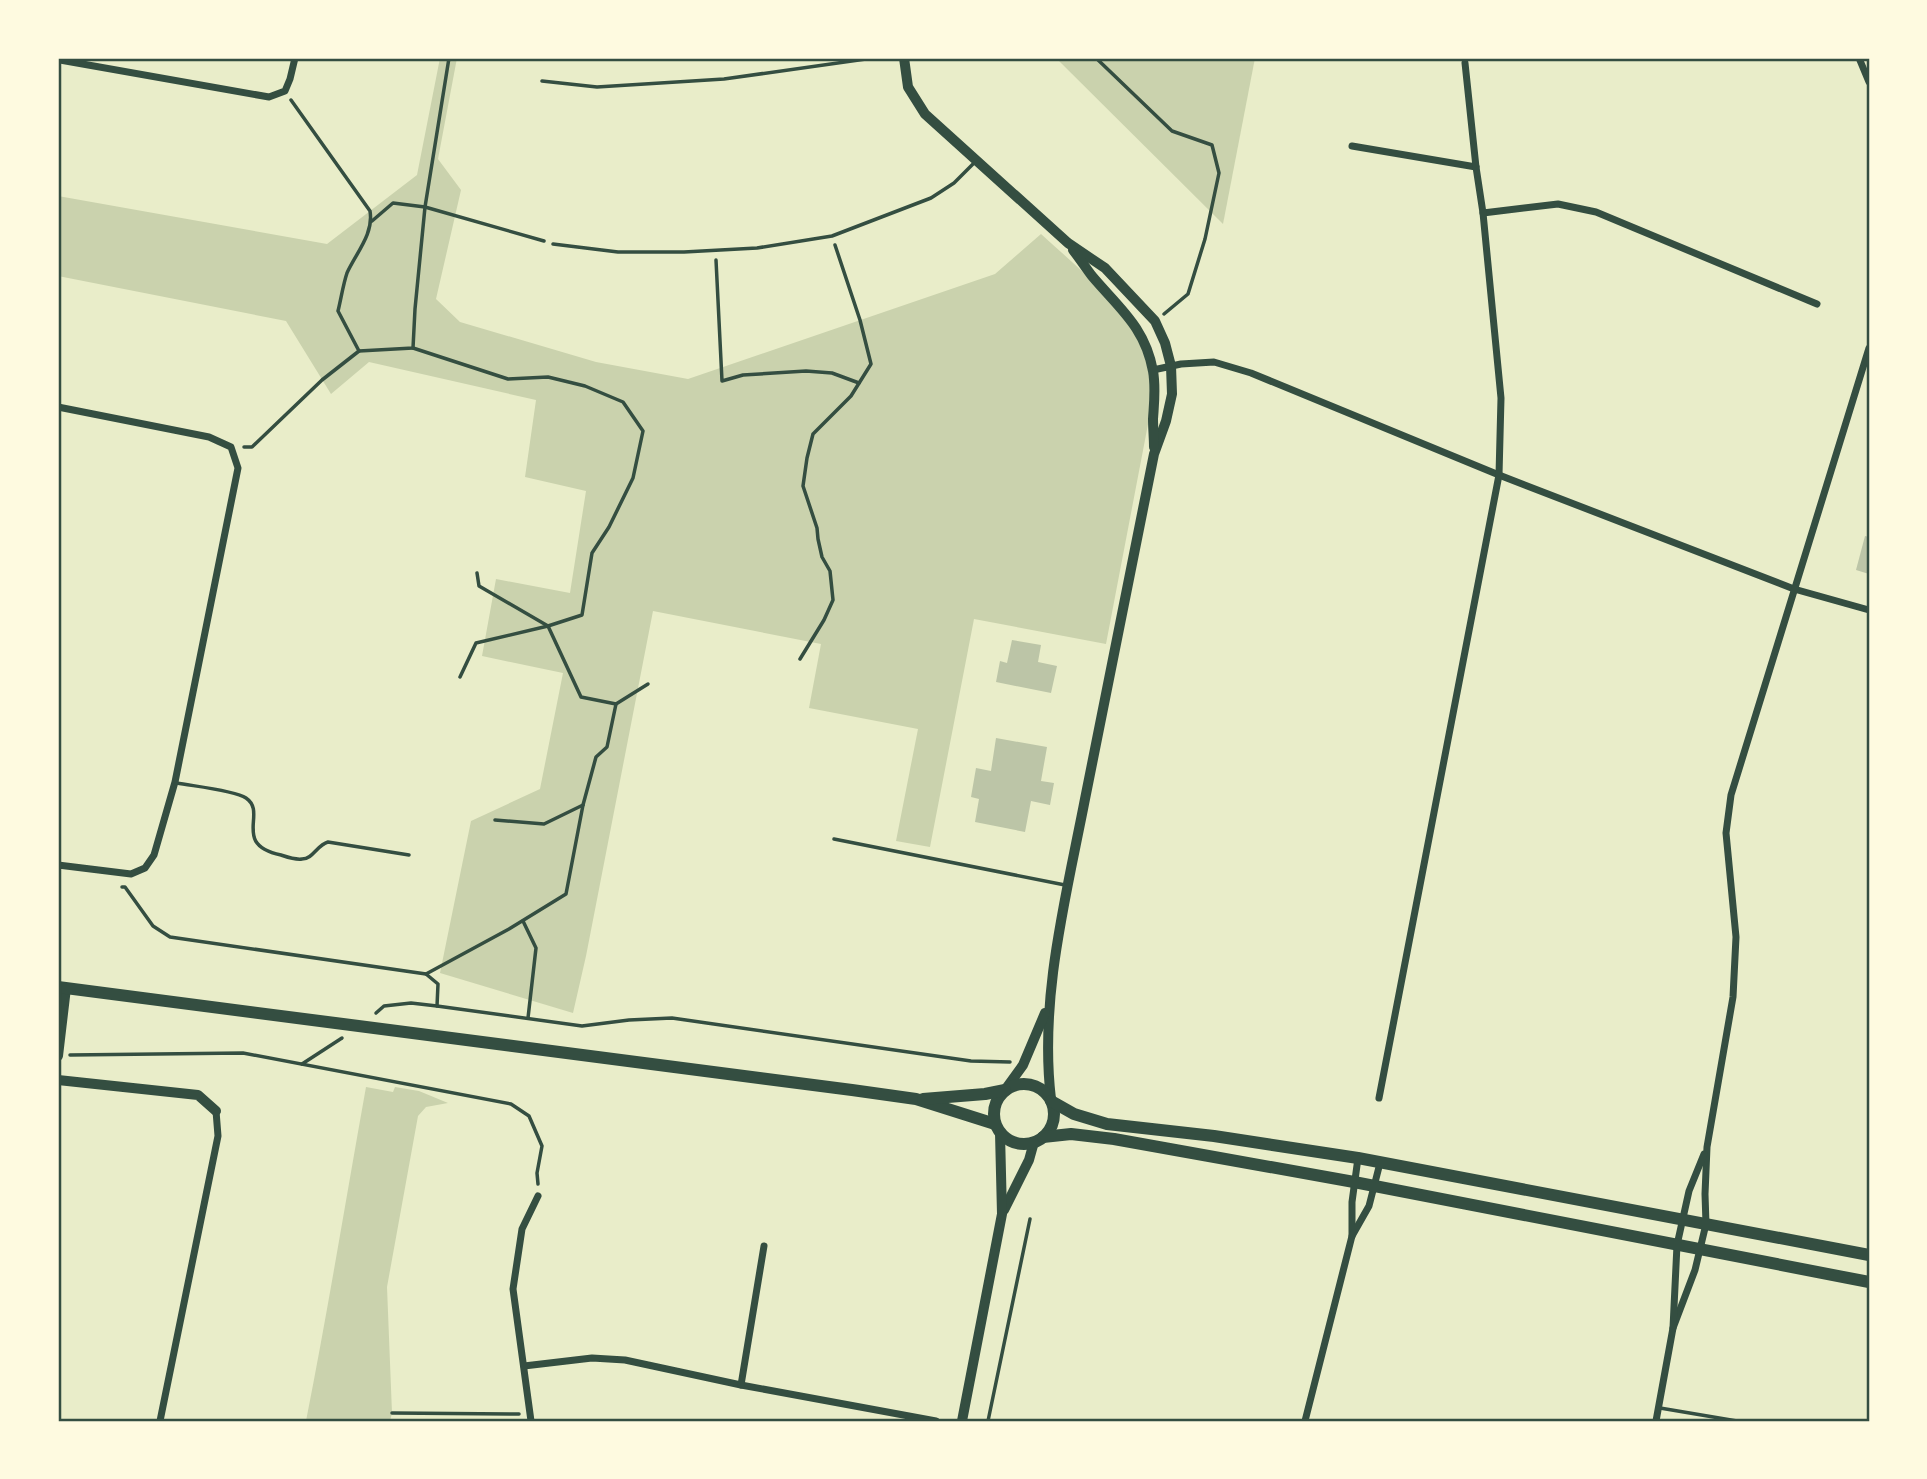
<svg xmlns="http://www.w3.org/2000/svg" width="1927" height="1479" font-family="'Open Sans',sans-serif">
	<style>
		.green { fill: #cad2ad }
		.building { fill: #bcc5a7 }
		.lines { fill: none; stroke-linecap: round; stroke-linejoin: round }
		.path { stroke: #344e41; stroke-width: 3.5 }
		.service { stroke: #344e41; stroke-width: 3.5 }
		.minor { stroke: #344e41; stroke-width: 7 }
		.tertiary { stroke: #344e41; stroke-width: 10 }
		.primary { stroke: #344e41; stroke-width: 12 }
		.neatline { fill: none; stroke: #344e41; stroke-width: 2.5 }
	</style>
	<rect width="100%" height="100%" fill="#e9edc9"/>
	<g class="green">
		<path d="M440 58H457L438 159 461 190 436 299 460 322 596 362 688 379 995 274 1041 234C1078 268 1121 301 1142 349 1151 371 1151 395 1149 419L1106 644 974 619 930 847 896 841 918 729 809 708 821 644 653 611 586 956 573 1013 440 973 471 821 540 789 563 673 482 656 496 579 570 593 586 491 525 477 536 400 369 362 331 394 286 321 58 276V196L327 244 417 175Z"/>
		<path d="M1056 58H1255L1223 224Z"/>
		<path d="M366 1087 393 1092 395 1087 419 1091 448 1103 426 1107 418 1116 387 1287 392 1413 390 1421H306C328 1310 346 1198 366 1087Z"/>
	</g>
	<g class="building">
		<path d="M1865 536 1869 537V574L1856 570Z"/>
		<path d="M1012 640 1041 645 1038 662 1057 666 1051 693 996 682 1000 661 1007 663Z"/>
		<path d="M996 738 1047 747 1041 781 1054 783 1050 805 1031 801 1025 832 975 822 979 799 971 797 976 768 991 771Z"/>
	</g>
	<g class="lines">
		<g class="path">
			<path d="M1096 58 1172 131 1212 145 1219 173 1205 239 1188 294 1164 314"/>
			<path d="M372 221 393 203 425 207 544 241"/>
			<path d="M716 260 722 381 743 375 806 371 832 373 859 383"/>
			<path d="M413 348 508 379 548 377 585 386 623 402 643 431 633 478 609 527 592 553 582 615 548 626 476 643 460 677"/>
			<path d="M359 351 413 348 415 309 425 207 449 58"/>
			<path d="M244 447H252L322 380 359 351 338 311C341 299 343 285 347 273 356 253 374 234 370 211L291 100"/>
			<path d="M800 659 824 620 833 600 830 571 822 557 818 539 817 528 803 486 807 458 813 434 851 396 871 364 860 320 835 245"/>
			<path d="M616 704 648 684"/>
			<path d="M495 820 544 824 583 805"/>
			<path d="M122 887H125L153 926 170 937 426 974 438 984 437 1006 582 1026 629 1020 672 1018 971 1061 1010 1062"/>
			<path d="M523 921 536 948 528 1018"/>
			<path d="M426 974 509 929 566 894 583 805 596 757 607 747 616 704 581 697 548 626 479 586 477 573"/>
			<path d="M376 1013 384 1006 411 1003 437 1006"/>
			<path d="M70 1055 243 1053 511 1104 529 1116 542 1146 537 1173 538 1184"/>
			<path d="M302 1064 342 1038"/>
			<path d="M392 1413 519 1414"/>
			<path d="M988 1421 1030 1219"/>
		</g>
		<g class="service">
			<path d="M542 81 597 87 724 79 873 58"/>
			<path d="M553 244 618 252H684L757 248 832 236 931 198 954 183 975 162"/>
			<path d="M177 783C192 786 234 790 246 798 268 813 231 844 281 855 287 857 295 860 302 859 313 859 317 845 328 842L409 855"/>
			<path d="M834 839 1065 885"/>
			<path d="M1660 1408 1737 1421"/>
		</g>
		<g class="minor">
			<path d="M59 58 60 60 269 97 285 91 290 79 295 58"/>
			<path d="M1859 58 1869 82"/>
			<path d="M1352 146 1476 167"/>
			<path d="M1483 213 1558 204 1596 212 1817 304"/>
			<path d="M1153 370 1181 364 1214 362 1251 373 1499 475 1794 589 1869 610"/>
			<path d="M58 407 209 437 231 447 238 468 175 782 154 855 145 868 131 874 58 865"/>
			<path d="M1379 1098 1499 475 1501 398 1483 213 1476 167 1465 63"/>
			<path d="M1352 1236V1202L1358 1158"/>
			<path d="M1673 1328 1695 1270 1706 1224 1705 1194 1707 1147 1733 997 1736 937 1726 833 1731 795 1869 348"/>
			<path d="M524 1366 592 1358 625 1360 741 1385 936 1421"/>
			<path d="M741 1385 764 1246"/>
			<path d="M160 1421 218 1136 216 1111"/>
			<path d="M531 1421 513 1289 522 1229 538 1196"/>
			<path d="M1305 1421 1352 1236 1369 1206 1380 1163"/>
			<path d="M1656 1421 1673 1328 1677 1245 1689 1191 1704 1154"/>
		</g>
		<g class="tertiary">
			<path d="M904 58 908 87 925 114 1068 243 1105 268 1155 321 1165 343 1171 366 1172 394 1166 421 1154 454C1131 569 1108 684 1085 799 1066 897 1039 999 1051 1099"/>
			<path d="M1073 250C1080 259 1086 268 1092 276 1119 308 1145 327 1153 371 1156 388 1154 403 1153 419 1153 428 1154 438 1154 447"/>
			<path d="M58 1056 66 988"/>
			<path d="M58 1080 198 1095 216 1111"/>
			<path d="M1005 1090 1023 1065 1045 1013"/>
			<path d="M1004 1210 1029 1160 1034 1142"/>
			<path d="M962 1421 1002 1214 1000 1133"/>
		</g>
		<g class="primary">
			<path d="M58 987 852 1090 916 1099 995 1124"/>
			<circle cx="1024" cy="1114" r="30"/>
			<path d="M923 1099 985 1094 1005 1090"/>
			<path d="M1051 1101 1074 1114 1107 1124 1214 1136 1358 1158 1869 1255"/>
			<path d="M1043 1137 1071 1134 1114 1139 1354 1182 1869 1282"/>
		</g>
	</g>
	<rect width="1927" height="1479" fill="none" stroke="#fefae0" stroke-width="119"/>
	<rect x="60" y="60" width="1808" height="1360" class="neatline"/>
</svg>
